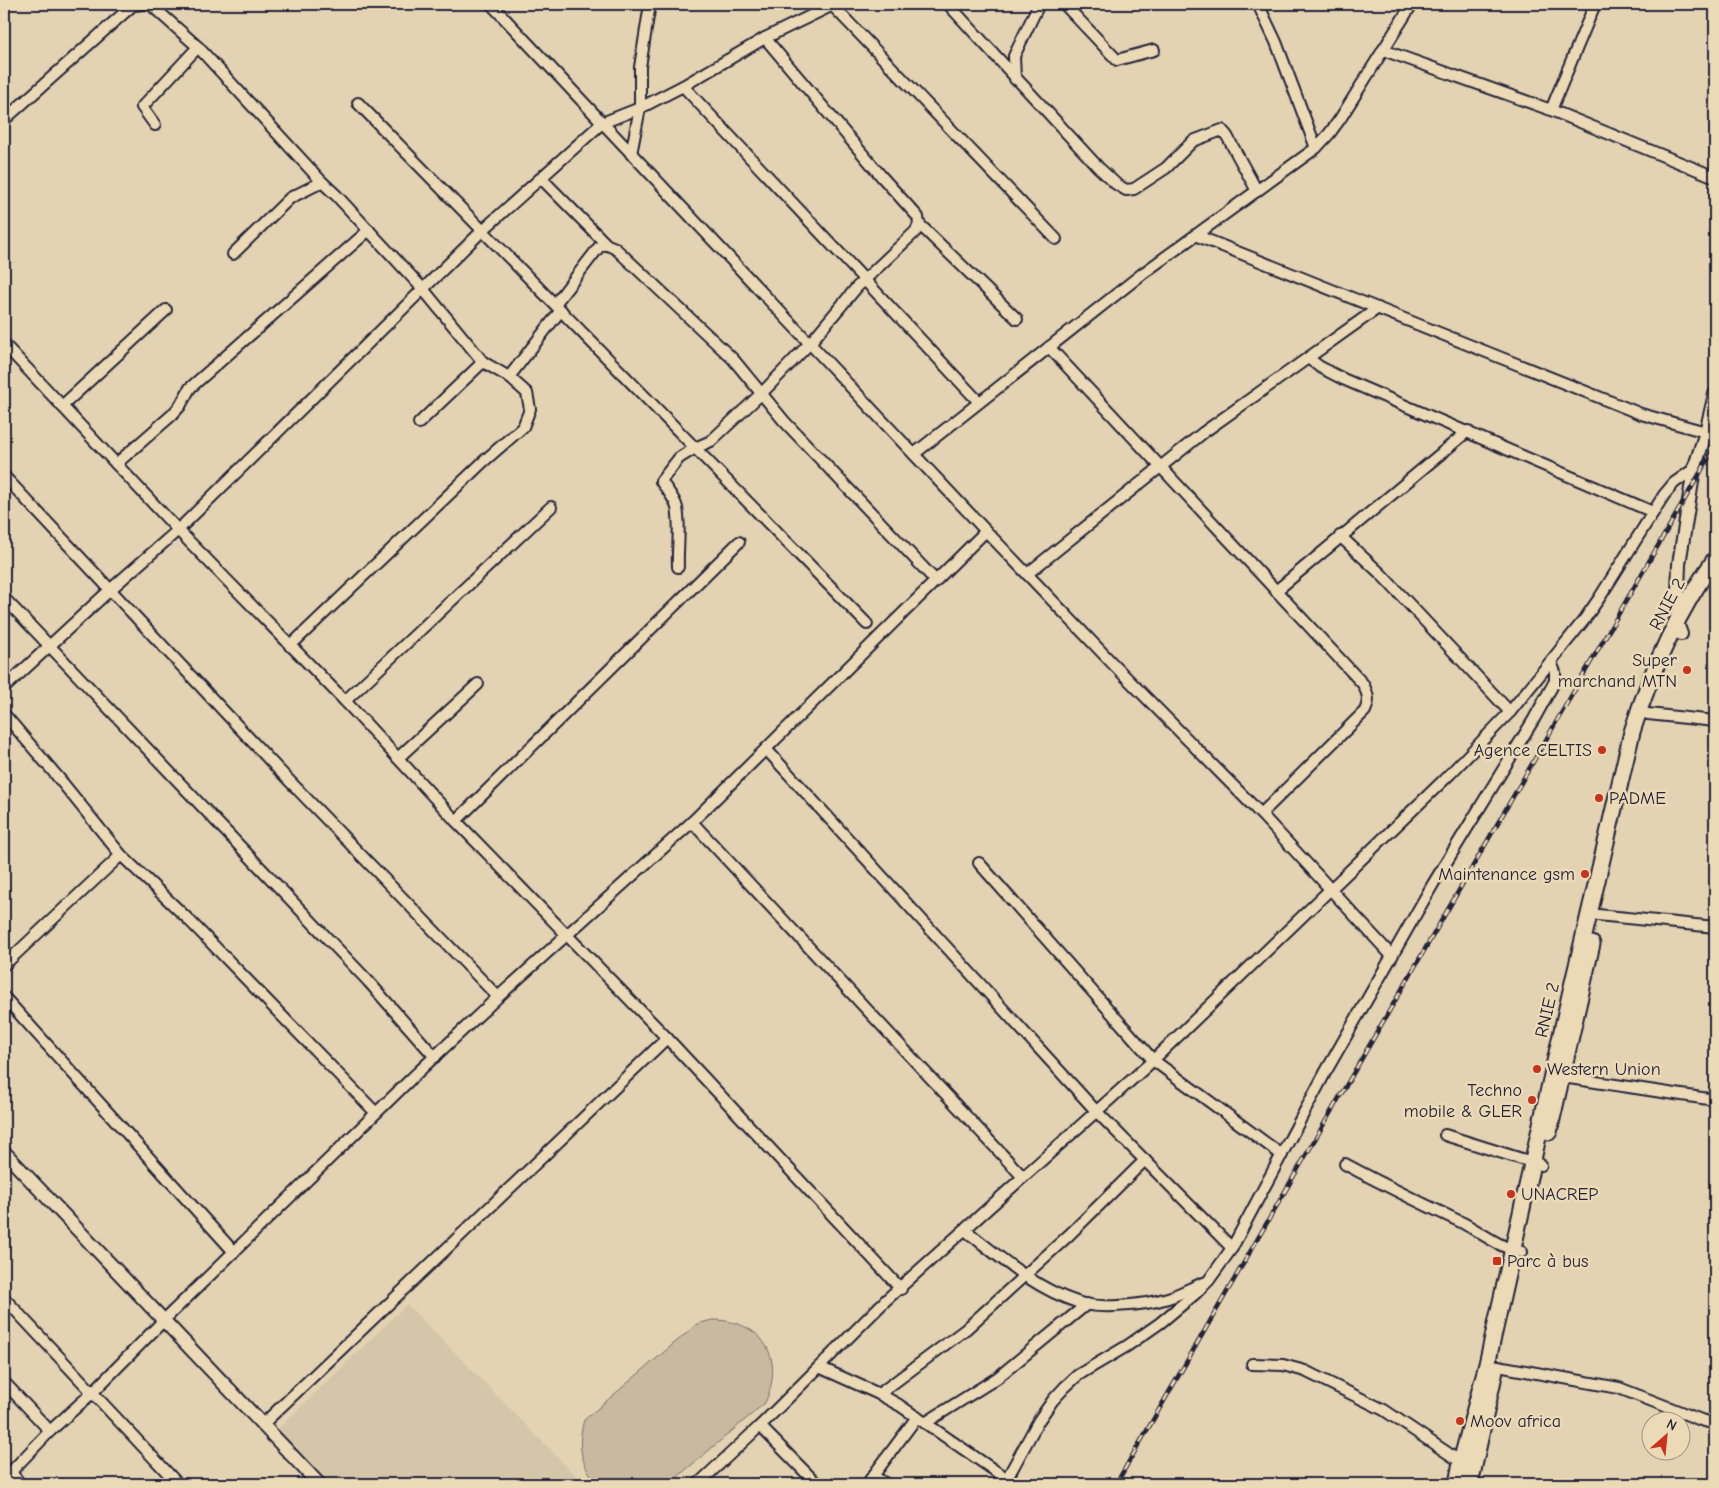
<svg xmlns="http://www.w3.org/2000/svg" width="1719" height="1488" font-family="'Comic Neue',sans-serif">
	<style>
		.built { fill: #d6c6a9 }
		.green { fill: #c8b9a0; stroke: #756e6e }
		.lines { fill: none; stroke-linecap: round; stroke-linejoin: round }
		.minor-casing { stroke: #22223b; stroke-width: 14 }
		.major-casing { stroke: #22223b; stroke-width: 16 }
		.highway-casing { stroke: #22223b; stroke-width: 19 }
		.minor { stroke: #ecdab7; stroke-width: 10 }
		.major { stroke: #ecdab7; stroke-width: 12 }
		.highway { stroke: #ecdab7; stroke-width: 15 }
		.rail-casing { stroke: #22223b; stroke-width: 4.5 }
		.rail { stroke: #ecdab7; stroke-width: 2.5; stroke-dasharray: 8; stroke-linecap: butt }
		.poi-dot { fill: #c8321e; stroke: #ecdab7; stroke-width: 2 }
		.labels { text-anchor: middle; stroke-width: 5; stroke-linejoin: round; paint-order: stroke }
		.street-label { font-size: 18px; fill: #22223b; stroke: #ecdab7 }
		.poi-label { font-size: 18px; fill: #22223b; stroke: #ecdab7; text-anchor: start }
	</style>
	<rect width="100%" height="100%" fill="#e4d3b2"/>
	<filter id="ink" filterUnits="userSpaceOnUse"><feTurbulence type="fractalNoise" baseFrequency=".02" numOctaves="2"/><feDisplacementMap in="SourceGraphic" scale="10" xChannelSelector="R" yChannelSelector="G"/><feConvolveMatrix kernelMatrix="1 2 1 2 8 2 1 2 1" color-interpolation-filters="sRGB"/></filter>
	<g filter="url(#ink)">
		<path class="built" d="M407 1304 584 1484H328L276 1431Z"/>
		<path class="green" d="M712 1320C762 1320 786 1357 765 1403L669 1484H599C580 1467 577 1443 584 1420L697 1324Z"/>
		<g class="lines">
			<g class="minor-casing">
				<g id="minor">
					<path d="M150 4 198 47 322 182"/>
					<path d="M491 4 986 531 1114 665 1261 814 1392 956"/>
					<path d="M831 4 1056 239"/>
					<path d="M948 4 1098 167 1116 184 1126 190 1134 189 1166 168 1193 141 1222 130 1227 136 1257 191"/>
					<path d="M1064 4 1117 60 1154 50"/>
					<path d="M1258 4 1276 42 1316 148"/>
					<path d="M1383 50 1551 110 1715 177"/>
					<path d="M1015 79 1014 56 1039 4"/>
					<path d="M683 86 979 402"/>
					<path d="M358 103 867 624"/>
					<path d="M1551 110 1595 4"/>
					<path d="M4 120 133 5 144 4"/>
					<path d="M155 125 142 107 198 47"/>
					<path d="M631 154 640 108V67L650 4"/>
					<path d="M541 178 607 245"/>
					<path d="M919 224 1017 319"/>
					<path d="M1195 235 1641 414 1706 432"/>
					<path d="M233 254 290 198 322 182 336 195 423 289 483 362 509 377 527 393 530 409 523 427 484 461 290 646"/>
					<path d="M555 304 599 247 605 244 615 248 733 359 784 421 936 581"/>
					<path d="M4 344 178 530 345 701 456 821 667 1038 901 1289"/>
					<path d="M1049 347 1363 684C1368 694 1370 700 1365 711L1261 814"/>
					<path d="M1308 358 1320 367 1343 379 1653 512"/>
					<path d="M509 377 561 310"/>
					<path d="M62 406 166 310"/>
					<path d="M419 423 483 362"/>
					<path d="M914 454 1142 274 1316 148 1329 134 1340 119 1412 4"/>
					<path d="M116 464 172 415 180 406 190 388 369 230"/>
					<path d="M4 476 277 768 498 997"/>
					<path d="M1340 536 1381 574 1510 712"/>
					<path d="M678 567C677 548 681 528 677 508 675 498 666 489 661 481L679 458 695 448 711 441 762 393 810 343 857 287 916 231 919 224 918 217 882 177 765 38"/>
					<path d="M1027 574 1204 432 1378 308"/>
					<path d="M1276 591 1468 431"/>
					<path d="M4 598 368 981 435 1057"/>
					<path d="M4 688 111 589 178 530 483 230 602 123 640 108 683 86 765 38 835 4"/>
					<path d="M345 701 551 507"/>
					<path d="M1638 711 1648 714 1715 721"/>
					<path d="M4 714 57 776 121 855 188 919 376 1113"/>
					<path d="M766 749 1096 1111 1232 1248"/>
					<path d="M398 758 478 684"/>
					<path d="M456 821 739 542"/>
					<path d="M692 822 1023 1177"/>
					<path d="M979 863 1153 1060 1282 1155"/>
					<path d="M1588 914 1715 927"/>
					<path d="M4 965 121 855"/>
					<path d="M4 997 234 1252"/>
					<path d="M1556 1076 1715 1100"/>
					<path d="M1445 1135 1541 1165"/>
					<path d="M1345 1164C1384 1185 1423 1204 1463 1223 1482 1233 1500 1248 1522 1252"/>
					<path d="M965 1230C1000 1257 1034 1288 1077 1302 1098 1310 1146 1305 1168 1298 1180 1294 1191 1288 1203 1283"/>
					<path d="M4 1298 178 1484"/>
					<path d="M1252 1364 1283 1365 1305 1371 1384 1410 1461 1462 1465 1463"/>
					<path d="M1487 1364 1619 1388 1701 1420 1715 1424"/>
					<path d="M819 1367 879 1394 899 1405 1007 1479"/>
					<path d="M4 1382 50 1431"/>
					<path d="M879 1394 966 1329 1069 1235 1145 1160"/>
					<path d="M925 1423 997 1378 1087 1304"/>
					<path d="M262 1425 667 1038"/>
					<path d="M760 1426 817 1484"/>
					<path d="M11 1472 20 1484"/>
					<path d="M873 1476 886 1484"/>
					<path d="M4 1479 50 1431 92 1393 164 1320 415 1075 498 997 692 822 986 531"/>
					<path d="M698 1484 760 1426 886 1300 1147 1066 1450 774 1510 712 1584 620 1600 597 1664 495 1674 483 1694 469"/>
					<path d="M867 1484 917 1417"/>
					<path d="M1004 1484 1039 1420 1053 1400 1065 1387 1078 1375 1127 1346 1160 1323 1196 1293 1209 1280 1232 1248 1325 1073 1392 956 1433 884 1534 719 1555 681V672L1551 662"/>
				</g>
			</g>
			<g class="major-casing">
				<g id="major">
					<path d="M1681 634 1677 623 1679 564 1694 469 1706 432 1715 394"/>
					<path d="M4 1152 319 1484"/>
				</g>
			</g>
			<g class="highway-casing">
				<g id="highway">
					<path d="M1549 1132 1592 944"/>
					<path d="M1457 1484 1461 1462 1487 1364 1570 995 1632 732C1651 671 1678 611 1715 559"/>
					<path d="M1470 1484 1495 1371"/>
				</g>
			</g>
			<use href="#minor" class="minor"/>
			<use href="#major" class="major"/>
			<use href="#highway" class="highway"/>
			<g class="rail-casing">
				<path id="rail" d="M1116 1484 1715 447"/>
			</g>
			<use href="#rail" class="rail"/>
		</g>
	</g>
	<g class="poi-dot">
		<circle cx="1687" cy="670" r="5"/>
		<circle cx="1602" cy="750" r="5"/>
		<circle cx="1599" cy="798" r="5"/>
		<circle cx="1585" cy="874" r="5"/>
		<circle cx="1537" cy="1069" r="5"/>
		<circle cx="1532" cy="1100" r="5"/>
		<circle cx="1511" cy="1194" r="5"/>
		<rect x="1492" y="1256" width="10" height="10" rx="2.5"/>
		<circle cx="1460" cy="1421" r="5"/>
	</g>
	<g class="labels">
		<g class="street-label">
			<text transform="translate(1667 604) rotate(-62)" y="6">RNIE 2</text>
			<text transform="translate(1547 1010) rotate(-77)" y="6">RNIE 2</text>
		</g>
		<g class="poi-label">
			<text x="1677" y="666" text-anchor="end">Super<tspan x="1677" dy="21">marchand MTN</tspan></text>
			<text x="1592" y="756" text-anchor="end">Agence CELTIS</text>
			<text x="1609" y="804">PADME</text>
			<text x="1575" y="880" text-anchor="end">Maintenance gsm</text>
			<text x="1547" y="1075">Western Union</text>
			<text x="1522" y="1096" text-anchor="end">Techno<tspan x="1522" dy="21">mobile &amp; GLER</tspan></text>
			<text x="1521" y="1200">UNACREP</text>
			<text x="1507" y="1267">Parc à bus</text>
			<text x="1470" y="1427">Moov africa</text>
		</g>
	</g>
	<rect width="1719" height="1488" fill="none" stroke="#ecdab7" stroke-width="20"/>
	<rect x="10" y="10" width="1699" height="1468" fill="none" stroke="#22223b" stroke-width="2" filter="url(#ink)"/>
	<g transform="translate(1666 1436) rotate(27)"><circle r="24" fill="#ecdab7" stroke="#9b9085"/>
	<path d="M0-4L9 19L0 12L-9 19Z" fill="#c8321e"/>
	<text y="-8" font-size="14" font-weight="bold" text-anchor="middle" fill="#22223b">N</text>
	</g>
</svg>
